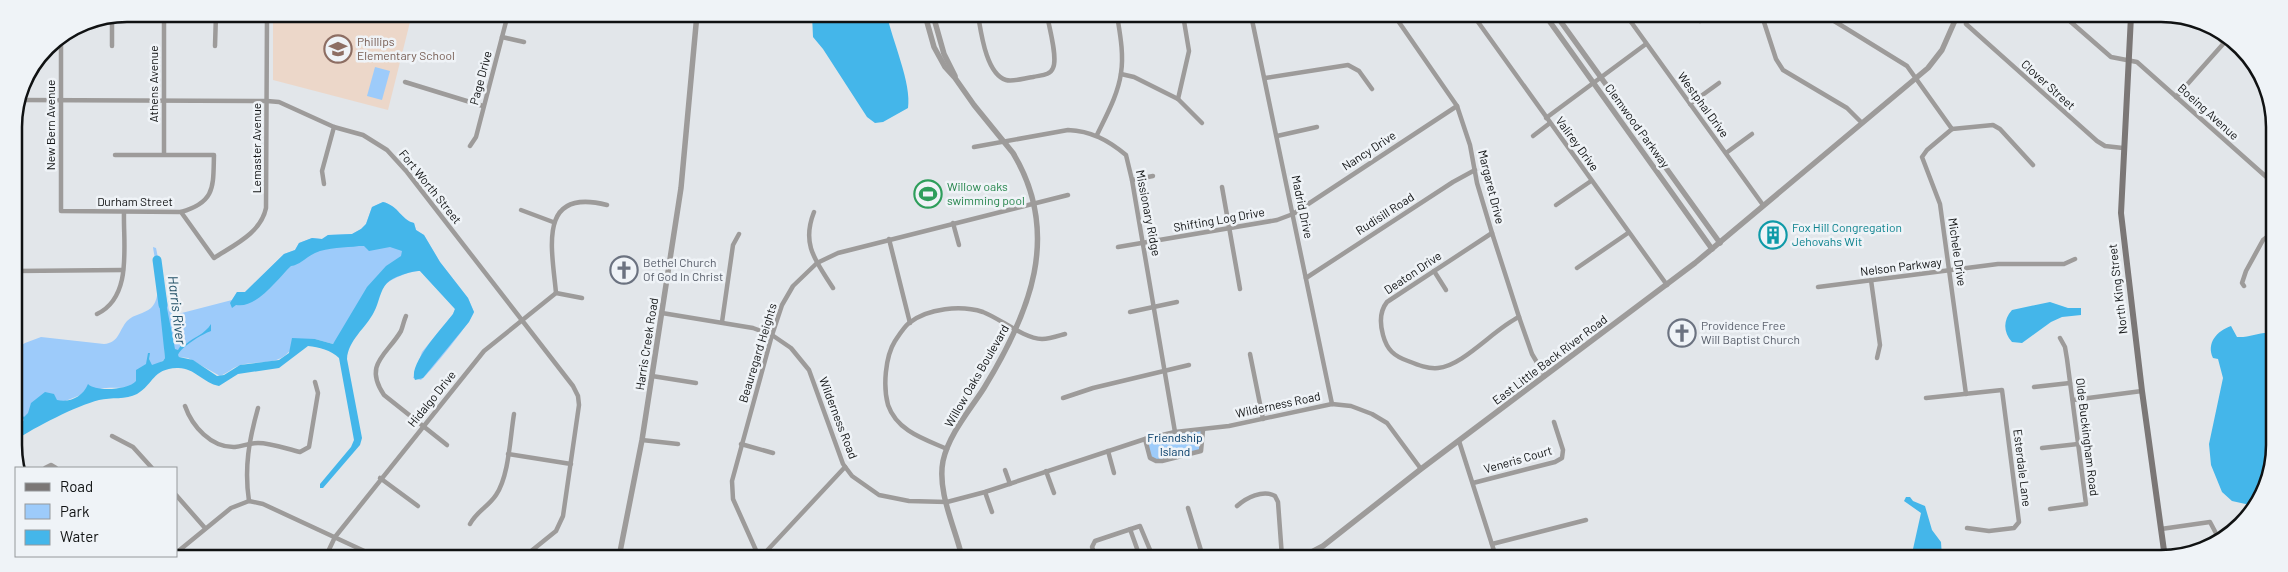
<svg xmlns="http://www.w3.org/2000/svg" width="2288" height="572" font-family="Barlow,sans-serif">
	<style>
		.education { fill: #ecd7c9 }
		.green { fill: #9dcbfa }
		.water { fill: #44b6ea }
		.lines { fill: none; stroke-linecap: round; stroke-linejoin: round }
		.river { stroke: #44b6ea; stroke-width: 9 }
		.minor { stroke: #9d9b9a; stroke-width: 4.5 }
		.tertiary { stroke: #9d9b9a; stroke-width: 5.5 }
		.secondary { stroke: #7b7776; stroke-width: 6 }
		.labels { text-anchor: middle; stroke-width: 5; stroke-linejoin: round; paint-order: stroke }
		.education-label { font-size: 12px; fill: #785e54; stroke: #eff3f7; text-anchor: start }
		.street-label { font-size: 12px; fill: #101213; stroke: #eff3f7 }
		.leisure-label { font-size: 12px; fill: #27864d; stroke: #eff3f7; text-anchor: start }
		.culture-label { font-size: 12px; fill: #0d838f; stroke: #eff3f7; text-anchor: start }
		.worship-label { font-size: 12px; fill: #5b616d; stroke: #eff3f7; text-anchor: start }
		.park-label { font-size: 12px; fill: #013965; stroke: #eff3f7 }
		.water-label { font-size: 14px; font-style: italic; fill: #245268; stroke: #eff3f7 }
		.rim { fill: none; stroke: #101213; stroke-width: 2.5 }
	</style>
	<rect width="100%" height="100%" fill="#e2e6ea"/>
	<path class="education" d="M273 14H412L388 110 273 80Z"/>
	<g class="green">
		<path d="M375 67 390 71 382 100 367 96Z"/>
		<path d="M383 202C399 206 401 220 414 223L416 230 424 235 440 262 468 298 474 312C471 322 429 374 421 380L413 378 422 352 453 314 455 309 420 271C410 271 392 278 385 285L407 250 372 305 333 344 315 339 293 346C281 367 261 360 241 365 233 367 228 373 220 376L188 358 179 357 164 343 165 358C162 363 157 363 153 367 146 372 141 382 133 385 122 390 111 386 100 389 73 396 38 412 16 427L15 349 25 343 41 337 104 344C119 343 119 330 127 321 134 314 144 314 151 308 164 296 155 262 153 247L156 248 169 311 174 315 232 300 237 292H245L284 254 295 250 299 243 312 238 322 239 328 235 352 234 361 229 366 224 372 207Z"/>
		<path d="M1203 430 1201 451 1156 461 1150 458 1145 439 1175 432Z"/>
	</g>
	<g class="water">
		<path d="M812 15H887C892 40 912 84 908 108L883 122 875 123 867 117 823 49 813 37Z"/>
		<path d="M383 202C399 206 401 220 414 223L416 230 424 235 440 262 468 298 474 312 469 322 423 378 415 380C407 365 444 326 453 314L455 309 420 271C411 271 393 277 387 283 380 290 379 303 374 312 366 328 348 340 347 359L362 438 360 445 323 488H320V484L351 447 354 440 339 358C331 350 319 347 308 346L279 368 238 374 219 386C203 383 194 367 177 368 152 369 154 384 137 394 126 400 111 397 99 400 76 406 35 427 16 440V427L24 420 16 414V399L17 411 24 417 28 413 31 403 45 392 54 394 57 400C69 403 83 397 88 384 95 392 129 390 136 381V370L146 364 148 353H150L149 359 152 365 163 361 165 358 159 301 160 296 164 293 175 349 178 350 181 345 186 344C194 337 205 334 211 324V331C202 334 181 347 178 355L179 357 193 360 217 376 224 375 240 365 279 360 289 353 292 338 315 339 333 344 367 287 386 266 401 256 402 251 390 247 369 251 364 246H359C345 248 328 247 315 253 306 257 300 265 291 266 278 278 257 309 236 305L232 308 230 303 237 292H245L284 254 295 250 299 243 312 238 322 239 328 235 352 234 361 229 366 224 372 207Z"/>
		<path d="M2050 302 2068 308H2081V315L2062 317 2051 322 2022 343 2012 342C2003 332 2003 320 2012 310Z"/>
		<path d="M2231 326 2237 337C2250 338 2260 331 2272 333V467L2250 505 2232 501 2222 492 2211 465 2209 444 2223 378 2218 359 2213 358C2206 343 2217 331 2231 326Z"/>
		<path d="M1906 497H1910L1913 501 1925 506 1932 530 1941 542 1942 558H1911L1921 513 1904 501Z"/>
	</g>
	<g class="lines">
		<path class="river" d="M157 260 163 305"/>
		<g class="minor">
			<path d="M164 14V154"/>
			<path d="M978 15C981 32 986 74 1006 80 1013 82 1025 78 1033 77 1040 75 1050 76 1053 68 1058 58 1049 27 1047 15"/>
			<path d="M1251 15 1332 404"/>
			<path d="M1394 15 1457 106 1470 145 1477 183 1492 233 1519 317 1532 354 1545 376"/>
			<path d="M1473 15 1667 285"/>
			<path d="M1626 15 1763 205"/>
			<path d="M1697 15 1700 21"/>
			<path d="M1762 16 1776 59 1783 70 1847 108 1862 123"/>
			<path d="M1826 16 1907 66 1952 129 1993 125 2000 129 2033 165"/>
			<path d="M2064 16 2111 57 2137 62 2272 182"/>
			<path d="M926 20 955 15"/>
			<path d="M1253 20 1279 15"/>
			<path d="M1966 24 2097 141 2105 146 2123 148"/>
			<path d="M502 37 524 42"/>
			<path d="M61 38V211L181 212 214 258C234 245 261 233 266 208L267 14"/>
			<path d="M112 46V17"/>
			<path d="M215 46 216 14"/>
			<path d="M1121 74 1134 77 1178 99 1202 123"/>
			<path d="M1265 78 1348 65 1359 71 1372 89"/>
			<path d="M405 82 483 106"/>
			<path d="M2176 97 2224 43 2211 31"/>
			<path d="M2263 97 2271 104"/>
			<path d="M1178 99 1189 51 1183 15"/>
			<path d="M19 100 267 101 279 102 334 127 363 135 387 150 407 172 573 386 578 396 579 405 563 516 556 531 525 556"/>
			<path d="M1690 104 1719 83"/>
			<path d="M1546 118 1646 44"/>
			<path d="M1952 129 1927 150 1922 157 1940 204 1966 394"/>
			<path d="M1097 135C1106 116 1118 95 1121 73 1124 54 1120 34 1117 15"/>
			<path d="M1277 136 1317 127"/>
			<path d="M1533 136 1550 123"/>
			<path d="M470 146 476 137 508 14"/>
			<path d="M974 147 1068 130C1091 131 1108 140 1126 155L1132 180 1175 432"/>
			<path d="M1726 153 1752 134"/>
			<path d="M115 155H214C213 186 216 202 181 212"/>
			<path d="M1132 180 1153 176"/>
			<path d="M324 184 322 171 334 127"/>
			<path d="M1222 187 1240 289"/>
			<path d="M1556 205 1591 181"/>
			<path d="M521 210 553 222"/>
			<path d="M814 212C801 245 816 261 833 288"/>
			<path d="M953 223 959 245"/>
			<path d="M1492 233 1387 302C1379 312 1380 324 1383 335 1387 350 1394 356 1408 361 1418 365 1428 369 1438 368 1463 366 1495 328 1519 317"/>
			<path d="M889 239 910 323"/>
			<path d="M1118 247 1277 220 1293 214 1457 106"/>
			<path d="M1577 268 1628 233"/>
			<path d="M15 271 123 270"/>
			<path d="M1434 271 1446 290"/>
			<path d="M1306 278 1453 182 1475 170"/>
			<path d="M1871 280 1880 345 1877 358"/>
			<path d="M2244 286 2242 283 2246 271 2263 240 2272 233"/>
			<path d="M1818 287 1998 264H2064L2075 259"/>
			<path d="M556 293C552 249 537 187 607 205"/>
			<path d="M1130 312 1177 302"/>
			<path d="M662 313 753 328 772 335 791 348 809 370 843 464 852 476 879 495 909 501 947 502 985 492 1145 439 1175 432 1229 426 1332 404 1351 406 1372 414 1387 423 1421 469"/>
			<path d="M97 314C133 297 123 245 124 212"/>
			<path d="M406 316C404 320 403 326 401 331 387 355 363 364 384 395L447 445"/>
			<path d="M722 322 733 245 739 234"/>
			<path d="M1250 354 1263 419"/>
			<path d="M652 376 696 383"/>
			<path d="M2034 387 2070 383"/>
			<path d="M1063 398 1093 388 1189 365"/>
			<path d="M1926 398 2002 390 2019 522 2014 528 1989 531 1967 528"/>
			<path d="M2073 400 2142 391"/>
			<path d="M185 406C192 426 211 448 235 447 243 446 250 443 258 443 271 443 287 449 300 452L309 447 318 393 315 382"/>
			<path d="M112 436 133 447 152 468"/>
			<path d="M1145 439 1150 458 1156 461H1162L1201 451 1203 430"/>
			<path d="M642 440 678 444"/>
			<path d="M1459 441 1496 557"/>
			<path d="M741 444 773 453"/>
			<path d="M2042 448 2078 444"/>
			<path d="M947 449C924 439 897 431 888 405 883 387 885 357 895 341 899 335 904 327 909 323 928 308 961 305 983 312 1001 319 1023 338 1042 339 1050 339 1058 336 1065 334"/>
			<path d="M1108 451 1114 473"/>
			<path d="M508 454 571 464"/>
			<path d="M45 468 51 465 56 468"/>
			<path d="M1005 470 1010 484"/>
			<path d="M1046 471 1054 493"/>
			<path d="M380 478 418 506"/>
			<path d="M1473 483 1555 462 1562 458 1563 450 1554 422"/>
			<path d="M985 492 992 512"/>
			<path d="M176 495 205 528"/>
			<path d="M249 501C244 468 249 440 258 408"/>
			<path d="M1237 506C1246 498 1263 489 1275 496L1278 502 1282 557"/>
			<path d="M1188 508 1203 557"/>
			<path d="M2050 509 2086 504 2067 359 2065 347 2060 338"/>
			<path d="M470 524C477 511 488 507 496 495 509 476 510 438 514 414"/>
			<path d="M1130 529 1140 557"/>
			<path d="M2161 529 2210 522 2218 537"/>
			<path d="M1492 544 1586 520"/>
			<path d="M176 553 231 508 249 501 263 504 375 556"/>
			<path d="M326 556 335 537 484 351 556 293 582 298"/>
			<path d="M759 557 733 499 732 481 772 335 782 305 793 286 817 263 838 253 1068 195"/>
			<path d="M761 557 845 467"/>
			<path d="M860 557 861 554 866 552 871 557"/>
			<path d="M952 557 962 554"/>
			<path d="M1096 557 1092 547 1095 541 1140 526 1153 557"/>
		</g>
		<g class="tertiary">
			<path d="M925 15 934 47 945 67 955 78 974 105 1013 153C1062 234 1030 313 984 388 970 410 949 434 943 461 937 492 955 527 962 557"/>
			<path d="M933 15 944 54 955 76"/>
			<path d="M1545 15 1712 249"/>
			<path d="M1556 15 1720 243"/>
			<path d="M619 557 642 440 681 188 697 14"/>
			<path d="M1302 557 1323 546 1421 469 1695 263 1928 68 1942 50 1957 16"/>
		</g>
		<path class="secondary" d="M2131 16 2121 213 2142 391 2165 558"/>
	</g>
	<defs>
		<g id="school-ring" transform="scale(1.4375)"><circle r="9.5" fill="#eff3f7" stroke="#8d6e63" stroke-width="1.5"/><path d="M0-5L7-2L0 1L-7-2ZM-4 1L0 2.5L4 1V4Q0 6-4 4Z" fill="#8d6e63"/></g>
		<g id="stadium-ring" transform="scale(1.4375)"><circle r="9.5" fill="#eff3f7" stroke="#2e9e5b" stroke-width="1.5"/><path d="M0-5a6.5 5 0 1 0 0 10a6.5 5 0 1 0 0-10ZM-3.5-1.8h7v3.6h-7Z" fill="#2e9e5b"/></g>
		<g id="building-ring" transform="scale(1.4375)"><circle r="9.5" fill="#eff3f7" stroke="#0f9aa8" stroke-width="1.5"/><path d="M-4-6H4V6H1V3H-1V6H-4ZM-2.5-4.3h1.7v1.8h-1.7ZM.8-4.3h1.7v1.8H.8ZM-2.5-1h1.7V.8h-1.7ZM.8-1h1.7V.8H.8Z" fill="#0f9aa8"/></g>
		<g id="church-ring" transform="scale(1.4375)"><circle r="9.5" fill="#eff3f7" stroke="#6b7280" stroke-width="1.5"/><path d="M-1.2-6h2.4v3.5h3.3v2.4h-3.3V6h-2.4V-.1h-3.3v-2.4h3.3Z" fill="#6b7280"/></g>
	</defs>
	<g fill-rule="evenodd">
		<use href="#school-ring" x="338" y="49"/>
		<use href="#stadium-ring" x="928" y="194"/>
		<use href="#building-ring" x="1773" y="235"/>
		<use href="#church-ring" x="624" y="270"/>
		<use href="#church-ring" x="1682" y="333"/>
	</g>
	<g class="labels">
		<g class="education-label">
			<text x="357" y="46">Phillips<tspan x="357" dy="14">Elementary School</tspan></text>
		</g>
		<g class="street-label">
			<text transform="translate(481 78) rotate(-75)" y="4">Page Drive</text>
			<text transform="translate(154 84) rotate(-90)" y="4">Athens Avenue</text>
			<text transform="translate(2048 85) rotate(42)" y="4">Clover Street</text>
			<text transform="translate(1703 105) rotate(54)" y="4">Westphal Drive</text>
			<text transform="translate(2208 112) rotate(42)" y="4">Boeing Avenue</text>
			<text transform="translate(51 125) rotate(-90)" y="4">New Bern Avenue</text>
			<text transform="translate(1637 126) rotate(54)" y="4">Clemwood Parkway</text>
			<text transform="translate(1577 144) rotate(54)" y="4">Valirey Drive</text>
			<text transform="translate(257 148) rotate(-90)" y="4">Lemaster Avenue</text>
			<text transform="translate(1369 151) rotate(-33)" y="4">Nancy Drive</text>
			<text transform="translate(430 187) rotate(51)" y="4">Fort Worth Street</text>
			<text transform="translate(1491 187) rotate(76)" y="4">Margaret Drive</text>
			<text x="135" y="206">Durham Street</text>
			<text transform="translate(1302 207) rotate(78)" y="4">Madrid Drive</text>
			<text transform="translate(1148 213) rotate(79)" y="4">Missionary Ridge</text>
			<text transform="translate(1385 214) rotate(-33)" y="4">Rudisill Road</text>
			<text transform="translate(1219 220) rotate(-10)" y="4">Shifting Log Drive</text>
			<text transform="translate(1957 252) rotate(82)" y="4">Michele Drive</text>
			<text transform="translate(1901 267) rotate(-7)" y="4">Nelson Parkway</text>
			<text transform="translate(1413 273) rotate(-34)" y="4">Deaton Drive</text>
			<text transform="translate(2118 289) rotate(-97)" y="4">North King Street</text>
			<text transform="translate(647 344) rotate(-81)" y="4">Harris Creek Road</text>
			<text transform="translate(758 353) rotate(-73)" y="4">Beauregard Heights</text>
			<text transform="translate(1550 360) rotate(-37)" y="4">East Little Back River Road</text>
			<text transform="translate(977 376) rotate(-60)" y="4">Willow Oaks Boulevard</text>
			<text transform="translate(432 399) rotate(-51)" y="4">Hidalgo Drive</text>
			<text transform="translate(1278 405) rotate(-12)" y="4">Wilderness Road</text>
			<text transform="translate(838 418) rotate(69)" y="4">Wilderness Road</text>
			<text transform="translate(2087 437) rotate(83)" y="4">Olde Buckingham Road</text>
			<text transform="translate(1518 460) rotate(-16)" y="4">Veneris Court</text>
			<text transform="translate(2022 468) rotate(83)" y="4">Esterdale Lane</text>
		</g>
		<g class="leisure-label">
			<text x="947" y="191">Willow oaks<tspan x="947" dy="14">swimming pool</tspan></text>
		</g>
		<g class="culture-label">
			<text x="1792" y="232">Fox Hill Congregation<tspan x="1792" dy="14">Jehovahs Wit</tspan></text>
		</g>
		<g class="worship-label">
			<text x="643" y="267">Bethel Church<tspan x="643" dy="14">Of God In Christ</tspan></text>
			<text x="1701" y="330">Providence Free<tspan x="1701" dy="14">Will Baptist Church</tspan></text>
		</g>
		<g class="park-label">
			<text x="1175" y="442">Friendship<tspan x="1175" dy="14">Island</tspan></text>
		</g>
		<g class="water-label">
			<text transform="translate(177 310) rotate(83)" y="5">Harris River</text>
		</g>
	</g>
	<path d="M0 0H2288V572H0ZM127 22H2161A105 105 0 0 1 2266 127V445A105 105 0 0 1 2161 550H127A105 105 0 0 1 22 445V127A105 105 0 0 1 127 22Z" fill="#eff3f7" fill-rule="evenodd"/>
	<path class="rim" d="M127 22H2161A105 105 0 0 1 2266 127V445A105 105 0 0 1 2161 550H127A105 105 0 0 1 22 445V127A105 105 0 0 1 127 22Z"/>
	<rect x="15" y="467" width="162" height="90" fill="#eff3f7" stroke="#96999c"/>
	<rect x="25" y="483" width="25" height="8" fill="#7b7776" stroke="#96999c"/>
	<text x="60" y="492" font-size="15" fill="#101213">Road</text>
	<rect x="25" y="504" width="25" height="15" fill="#9dcbfa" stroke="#96999c"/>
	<text x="60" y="517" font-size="15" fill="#101213">Park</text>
	<rect x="25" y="530" width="25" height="15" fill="#44b6ea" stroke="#96999c"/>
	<text x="60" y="542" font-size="15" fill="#101213">Water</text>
</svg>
